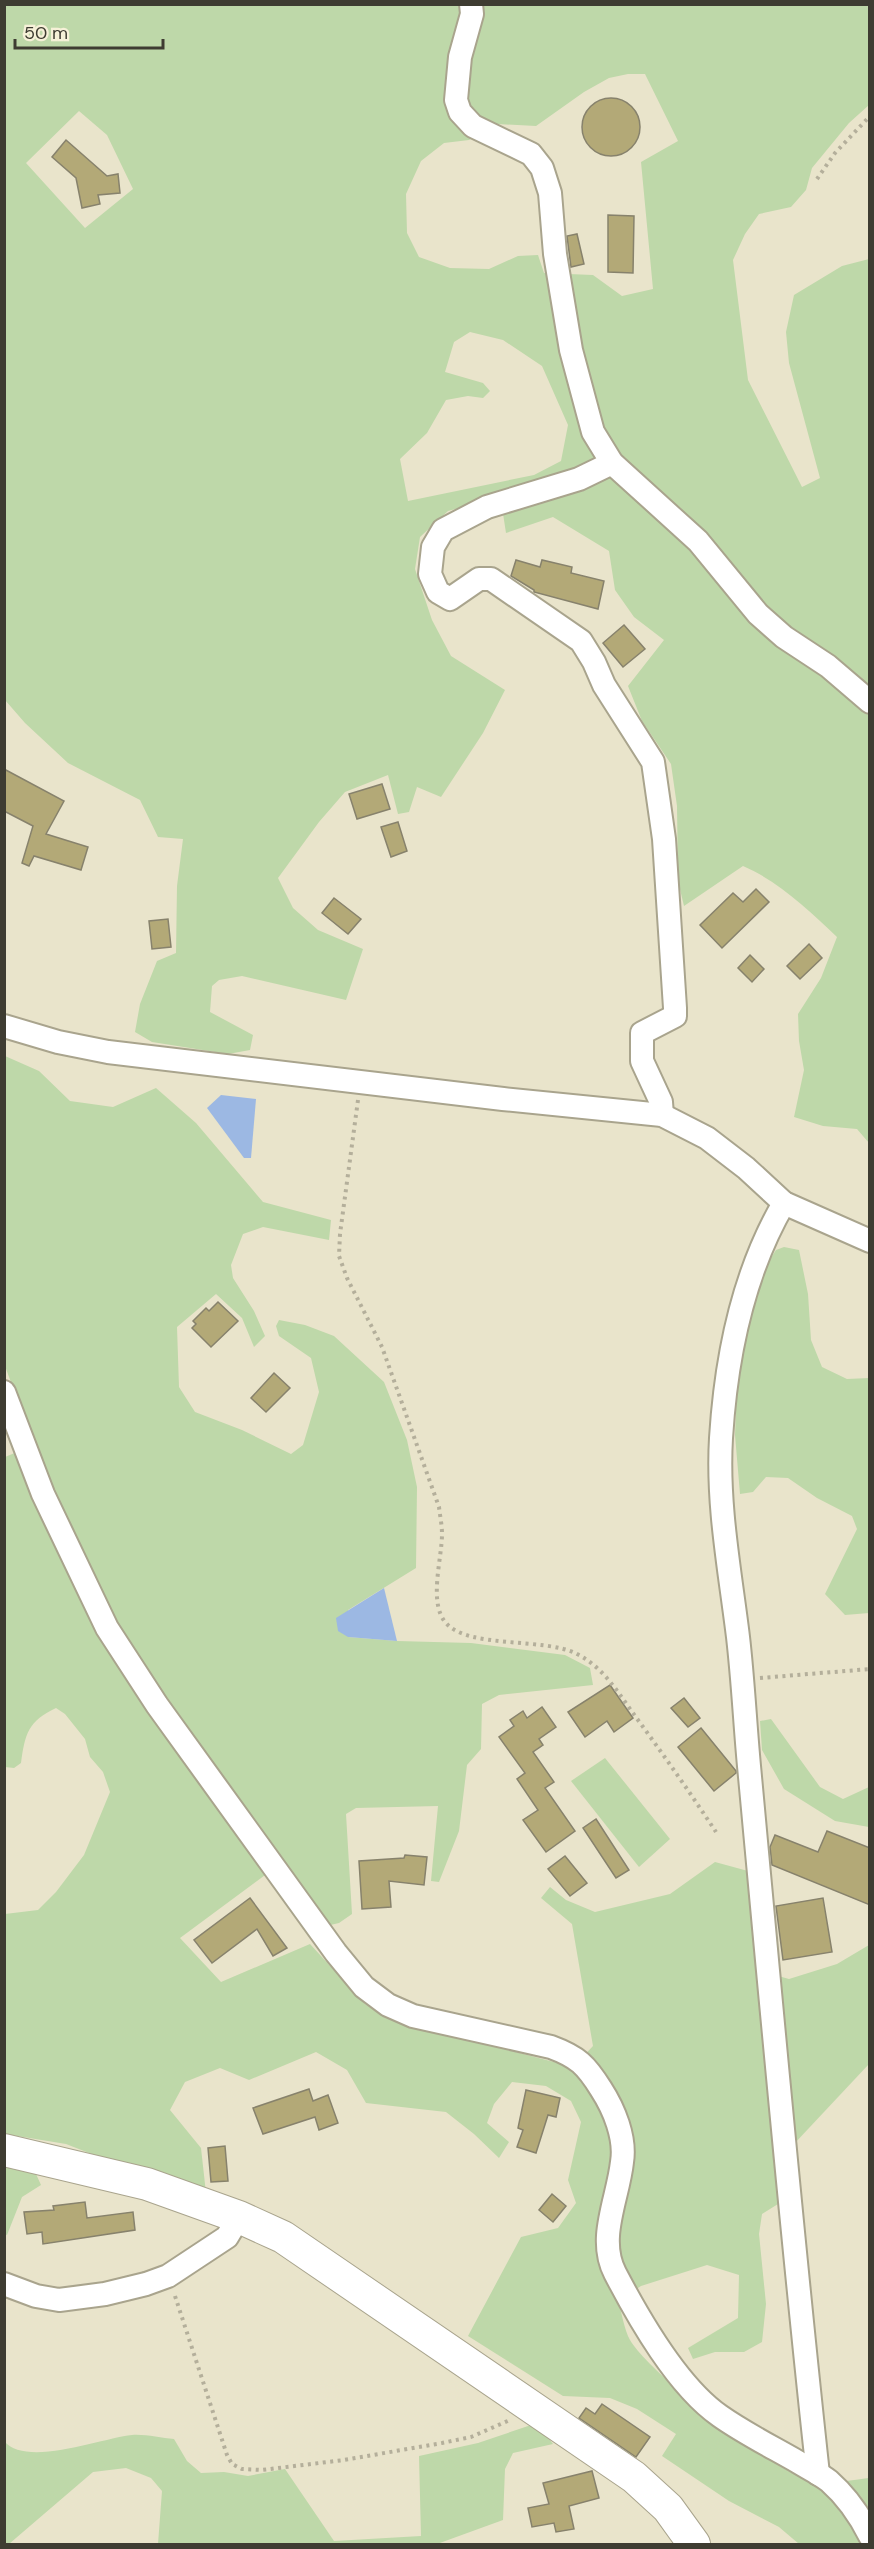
<svg xmlns="http://www.w3.org/2000/svg" width="874" height="2549" font-family="'DM Sans',sans-serif">
	<style>
		.green { fill: #bed8a9; fill-rule: evenodd }
		.water { fill: #9cb8e3 }
		.building { fill: #b3a977; stroke: #87826c; stroke-width: 1.5 }
		.lines { fill: none; stroke-linecap: round; stroke-linejoin: round }
		.street-casing { stroke: #a9a48d; stroke-width: 26 }
		.secondary-casing { stroke: #a9a48d; stroke-width: 34 }
		.path { stroke: #b4af9b; stroke-width: 4; stroke-dasharray: 3 4.5; stroke-linecap: butt }
		.street { stroke: #fff; stroke-width: 22 }
		.secondary { stroke: #fff; stroke-width: 32 }
	</style>
	<rect width="100%" height="100%" fill="#e9e4cb"/>
	<g class="green">
		<path d="M4 5H869V105L849 123 812 168 806 190 791 207 759 214 745 234 733 260 748 380 802 487 820 478 789 363 786 332 794 295 842 266 869 259V1143L857 1129 823 1126 794 1117 804 1070 799 1041 798 1014 821 978 837 937C809 910 778 881 743 866L684 906 678 881 677 806 671 764 642 721 628 686 664 640 634 617 615 590 609 551 553 517 506 533 502 507 485 501 448 511 420 537 415 569 432 620 451 656 505 690 483 733 441 797 417 787 409 812 398 814 388 775 345 792 319 822 278 878 293 908 318 930 363 949 346 1000 242 976 219 980 212 986 210 1012 253 1035 250 1050 228 1054 152 1042 135 1032 140 1004 157 961 176 953 177 886 183 839 158 837 140 800 68 763 25 723 5 700ZM628 74H645L678 141 641 162 653 289 622 296 593 275 544 273 538 255 518 256 489 269 450 268 419 257 407 233 406 194 421 161 444 143 469 140 498 124 536 126 584 92 609 78ZM79 111 107 135 133 189 85 228 26 163ZM470 332 503 340 542 366 568 425 561 461 534 475 408 501 400 459 427 433 446 400 468 396 483 398 490 391 483 383 445 372 454 342Z"/>
		<path d="M5 1056 39 1071 70 1101 113 1107 156 1088 196 1123 263 1202 331 1220 329 1240 263 1227 243 1234 231 1265 233 1278 254 1311 265 1336 254 1347 242 1318 216 1294 177 1327 179 1387 195 1412 242 1430 291 1454 303 1445 319 1392 311 1358 279 1336 276 1326 279 1320 305 1325 334 1336 384 1382 407 1440 417 1487 416 1568 348 1610V1637L397 1641 471 1643 565 1655 590 1668 593 1685 499 1695 482 1704 481 1749 467 1765 459 1831 439 1882 431 1881 438 1806 356 1808 346 1814 352 1914 339 1923 326 1926 284 1861 180 1938 221 1982 310 1944 365 2004 386 2018 573 2067 593 2046 572 1924 541 1898 550 1887 566 1900 595 1912 670 1894 715 1862 748 1871 764 1972 789 1979 837 1964 869 1945V2064L779 2160 778 2204 762 2214 759 2234 766 2304 762 2342 744 2352H715L693 2359 688 2348 738 2318 739 2275 707 2265 641 2286 618 2301C622 2313 624 2329 630 2340 650 2374 773 2470 810 2481 823 2485 855 2480 869 2478V2544H799L779 2527 729 2501 662 2456 676 2434 637 2409 610 2398 563 2396 468 2336 521 2237 558 2228 576 2203 568 2180 581 2122 571 2101 546 2086 512 2082 494 2104 487 2123 509 2142 499 2158 474 2134 446 2112 366 2103 347 2070 316 2052 249 2080 220 2068 185 2082 170 2110 201 2148 206 2193 120 2165 66 2144 5 2134V1914L38 1910 56 1892 84 1855 110 1792 103 1772 90 1757 85 1739 65 1714 56 1708C28 1721 25 1734 21 1763L14 1768 5 1767V1457L34 1445 5 1366Z"/>
		<path d="M784 1247 799 1250 808 1294 811 1340 822 1367 847 1379 869 1378V1613L845 1615 825 1594 857 1529 852 1516 817 1498 788 1478 766 1477 753 1492 740 1494 735 1435 738 1358 763 1270 776 1250Z"/>
		<path d="M771 1719 820 1787 843 1799 869 1787V1827L835 1821 784 1789 762 1750 760 1721Z"/>
		<path d="M605 1758 670 1839 639 1867 571 1781Z"/>
		<path d="M5 2167 36 2174 41 2185 22 2197 7 2235 4 2234Z"/>
		<path d="M537 2423 553 2444 513 2453 505 2469 503 2520 437 2544H158L162 2491 151 2478 126 2468 93 2472 9 2544H5L4 2441C26 2468 102 2438 132 2435 145 2434 161 2438 174 2439L187 2461 201 2473 224 2472 248 2476 285 2469 334 2541 421 2536 419 2456 478 2443Z"/>
	</g>
	<g class="water">
		<path d="M221 1095 256 1099 251 1158H244L207 1108Z"/>
		<path d="M384 1588 397 1641 348 1637 338 1631 336 1618Z"/>
	</g>
	<g class="building">
		<circle cx="611" cy="127" r="29"/>
		<path d="M66 140 107 176 118 174 120 193 98 195 100 204 82 208 76 178 52 157Z"/>
		<path d="M608 215 634 216 633 273 608 272Z"/>
		<path d="M577 234 584 264 571 267 567 236Z"/>
		<path d="M516 560 540 567 542 560 572 567 571 573 604 581 598 609 534 592V590L511 576Z"/>
		<path d="M624 625 645 649 623 667 603 643Z"/>
		<path d="M4 769 64 801 46 834 88 847 81 870 34 856 29 866 22 863 33 826 4 811Z"/>
		<path d="M382 784 390 809 357 819 349 794Z"/>
		<path d="M398 822 407 851 391 857 381 827Z"/>
		<path d="M756 889 769 902 722 948 700 925 733 893 743 902Z"/>
		<path d="M334 898 361 919 348 934 322 913Z"/>
		<path d="M168 919 171 947 152 949 149 921Z"/>
		<path d="M809 944 822 958 800 979 787 966Z"/>
		<path d="M750 955 764 969 752 982 738 968Z"/>
		<path d="M218 1302 238 1321 211 1347 192 1328 196 1324 193 1321 206 1308 209 1311Z"/>
		<path d="M274 1373 290 1388 266 1412 251 1398Z"/>
		<path d="M610 1685 633 1718 614 1732 607 1721 585 1737 568 1712Z"/>
		<path d="M684 1698 700 1718 688 1727 671 1708Z"/>
		<path d="M542 1707 556 1727 539 1739 543 1745 533 1752 554 1782 545 1788 575 1831 546 1852 523 1820 538 1810 517 1779 525 1773 499 1737 514 1726 510 1720 523 1711 527 1718Z"/>
		<path d="M701 1728 736 1771V1773L714 1791 678 1747Z"/>
		<path d="M596 1819 629 1870 616 1878 583 1828Z"/>
		<path d="M827 1831 870 1848V1905L772 1865 770 1847 775 1835 818 1852Z"/>
		<path d="M405 1855 427 1857 424 1885 389 1881 391 1907 362 1909 359 1861 404 1858Z"/>
		<path d="M565 1856 587 1883 570 1896 548 1869Z"/>
		<path d="M250 1898 287 1948 273 1956 257 1929 212 1963 194 1940Z"/>
		<path d="M823 1898 832 1952 783 1960 776 1906Z"/>
		<path d="M309 2089 313 2101 328 2095 338 2123 319 2130 315 2117 263 2134 253 2108Z"/>
		<path d="M526 2090 560 2098 556 2117 548 2115 536 2153 517 2147 523 2130 518 2128Z"/>
		<path d="M225 2146 228 2181 211 2182 208 2148Z"/>
		<path d="M552 2194 566 2206 553 2222 539 2210Z"/>
		<path d="M85 2202 87 2218 133 2212 135 2230 43 2244 42 2232 27 2234 24 2212 54 2210 53 2206Z"/>
		<path d="M602 2404 650 2437 636 2457 579 2418 586 2408 595 2414Z"/>
		<path d="M592 2471 599 2498 569 2506 574 2529 556 2532 554 2523 532 2527 528 2508 549 2504 543 2483Z"/>
	</g>
	<g class="lines">
		<g class="street-casing">
			<g id="street">
				<path d="M471 4 472 14 460 57 456 100 460 112 473 126 531 154 542 168 550 193 555 254 571 350 593 432 612 463 698 541 758 614 784 637 828 666 870 702"/>
				<path d="M612 463 579 479 487 507 443 530 433 547 430 574 438 592 450 599 479 579H491L581 641 594 662 604 685 653 762 664 839 675 1008V1016L642 1033V1061L661 1102 662 1115"/>
				<path d="M4 1026 58 1042 108 1052 503 1099 662 1115 707 1138 746 1168 784 1203 870 1241"/>
				<path d="M784 1203C743 1273 726 1358 721 1438 717 1505 730 1571 738 1637 743 1680 745 1723 749 1766 771 2002 792 2239 818 2474"/>
				<path d="M4 1392 43 1494 107 1628 157 1705 336 1953 364 1987 388 2005 413 2016 551 2047C578 2057 586 2065 601 2089 614 2109 626 2138 622 2162 618 2199 597 2238 615 2273 639 2319 677 2386 720 2416 744 2433 772 2447 798 2462 808 2468 820 2474 829 2481 846 2496 860 2516 870 2536"/>
				<path d="M4 2284 36 2296 59 2300 105 2294 146 2284 168 2276 227 2237 239 2217"/>
			</g>
		</g>
		<g class="secondary-casing">
			<path id="secondary" d="M4 2150 147 2184 239 2217 283 2237 634 2477 668 2508 694 2544"/>
		</g>
		<g class="path">
			<path d="M817 179 835 153 870 116"/>
			<path d="M358 1100 340 1234 339 1256 347 1278 382 1347 439 1507C440 1516 442 1525 442 1534 442 1559 428 1603 446 1623 468 1649 545 1637 577 1654 605 1668 620 1696 638 1720 665 1757 691 1794 716 1832"/>
			<path d="M760 1678 870 1669"/>
			<path d="M175 2296 227 2455 232 2464 242 2469 262 2470 344 2460 442 2443 471 2437 510 2420"/>
		</g>
		<use href="#street" class="street"/>
		<use href="#secondary" class="secondary"/>
	</g>
	<rect width="874" height="2549" fill="none" stroke="#3e3c32" stroke-width="12"/>
	<path d="M15 39v9h148v-9" fill="none" stroke="#3e3c32" stroke-width="3"/>
	<text x="24" y="39" font-size="18" fill="#3e3c32" stroke="#f6f1d8" stroke-width="4.5" paint-order="stroke">50 m</text>
</svg>
